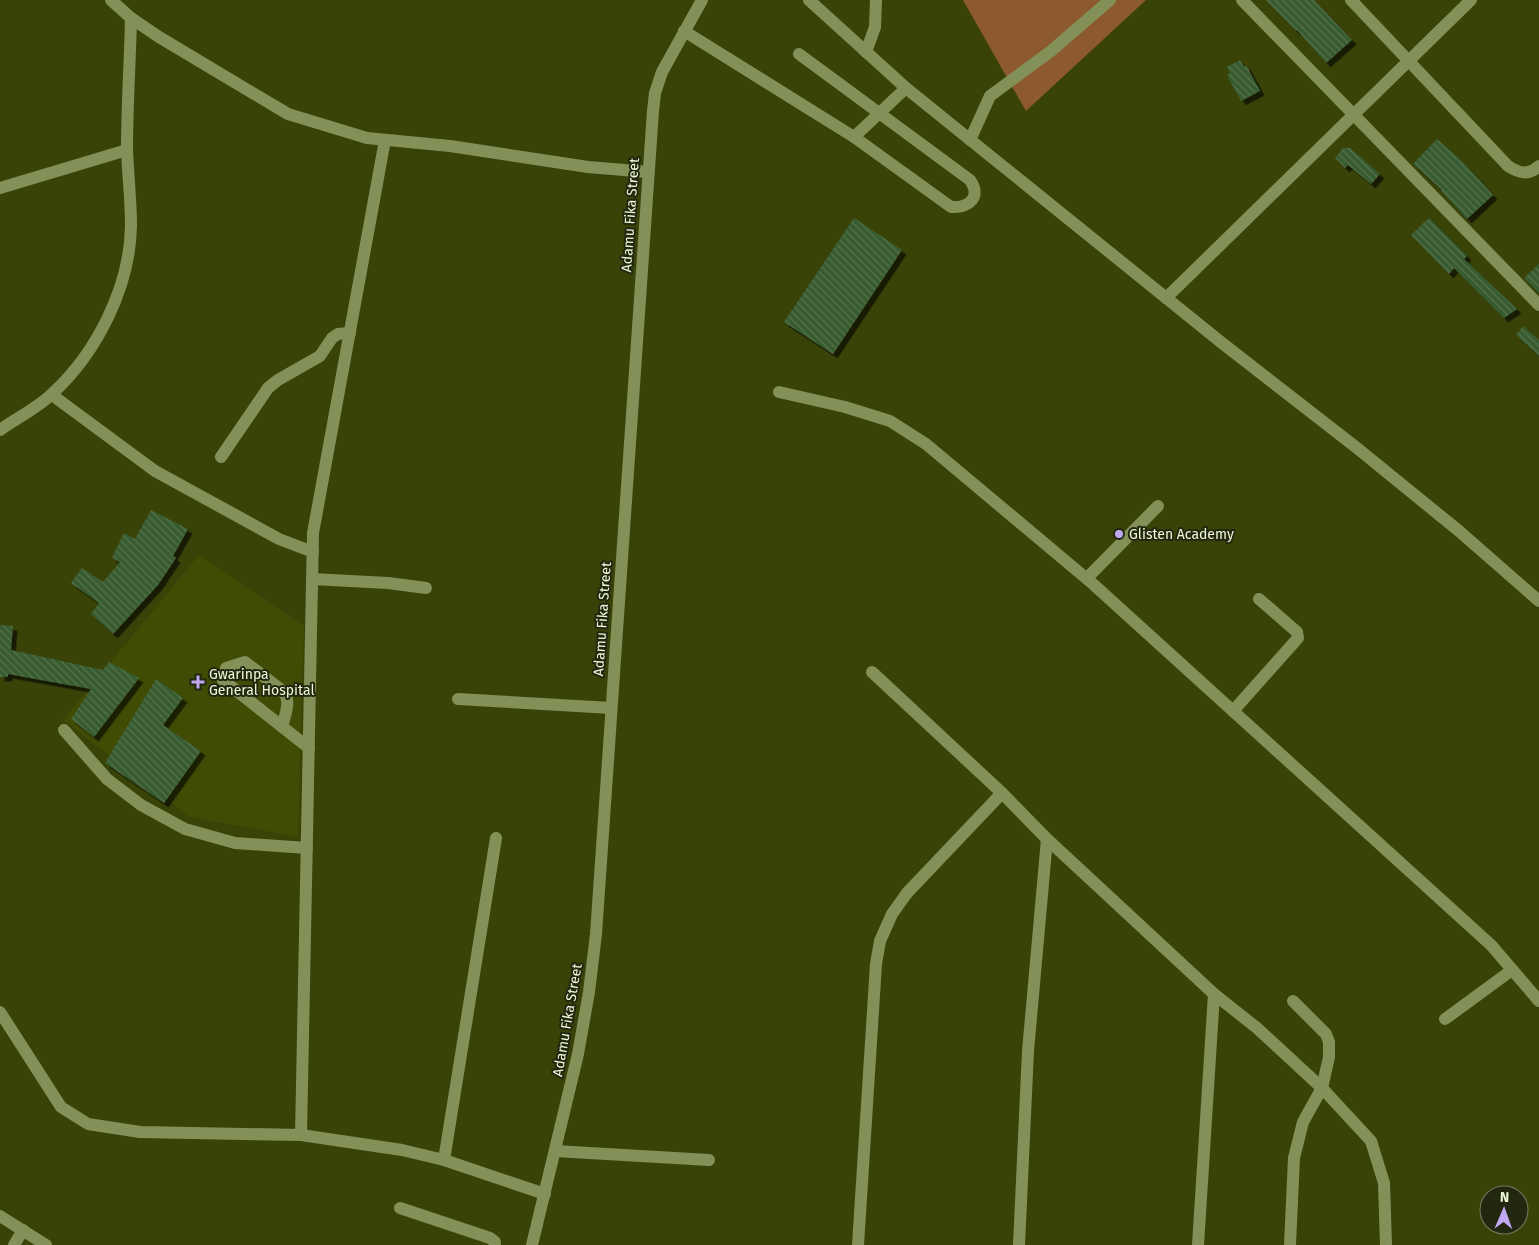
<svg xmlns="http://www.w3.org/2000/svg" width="1539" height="1245" font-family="'Fira Sans',sans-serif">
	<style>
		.built { fill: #404b04 }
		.green { fill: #8d592e }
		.building { fill: url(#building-back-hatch); filter: url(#shadow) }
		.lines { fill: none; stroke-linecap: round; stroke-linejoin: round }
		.minor { stroke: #839058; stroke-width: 12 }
		.poi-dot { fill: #c1a8f3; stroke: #222710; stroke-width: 2 }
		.labels { text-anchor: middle; stroke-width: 4; stroke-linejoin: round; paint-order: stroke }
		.street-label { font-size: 14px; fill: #f0f8da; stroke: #222710 }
		.poi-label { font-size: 14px; fill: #f0f8da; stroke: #222710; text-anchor: start }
	</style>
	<defs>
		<pattern id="building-back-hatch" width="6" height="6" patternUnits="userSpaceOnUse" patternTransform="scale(1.25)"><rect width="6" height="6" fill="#395b30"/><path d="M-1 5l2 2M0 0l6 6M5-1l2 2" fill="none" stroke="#56734d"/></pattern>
		<filter id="shadow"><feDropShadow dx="4.5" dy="4.5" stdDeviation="0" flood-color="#0009"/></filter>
	</defs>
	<rect width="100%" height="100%" fill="#394308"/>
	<path class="built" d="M199 555 304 626 298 837 190 817 63 720Z"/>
	<path class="green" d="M963 0H1146L1026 111Z"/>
	<g class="building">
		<path d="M1266 0H1314L1352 40 1326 63 1297 30 1296 31Z"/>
		<path d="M1240 60 1244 67 1246 65 1260 91 1241 101 1227 75 1230 73 1227 67Z"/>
		<path d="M1437 139 1463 162 1493 195 1467 219 1441 191 1442 190 1413 164Z"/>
		<path d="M1343 148H1350L1380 174 1371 184 1348 165 1345 168 1335 158Z"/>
		<path d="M854 218 902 250 833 354 784 322Z"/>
		<path d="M1429 218 1467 256 1464 259 1517 309 1504 318 1454 268 1449 274 1411 235Z"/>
		<path d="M1539 264V293L1524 278Z"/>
		<path d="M1523 326 1539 340V356L1516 335Z"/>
		<path d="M151 510 188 529 173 556 176 558 158 585 113 634 91 614 99 603 71 583 82 568 103 582 120 562 112 558 124 533 135 539Z"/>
		<path d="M0 625 13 626 11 650 103 670 109 662 139 678 94 737 71 719 91 689 8 674V677H0Z"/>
		<path d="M156 679 183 698 163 725 201 751 164 803 105 763Z"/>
	</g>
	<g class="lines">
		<g class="minor">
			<path d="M111 0 131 18 159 37 288 114 367 138 450 146 588 167 648 172"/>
			<path d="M809 0 906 88 1222 343 1357 448 1459 531 1539 601"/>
			<path d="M1242 0 1539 305"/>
			<path d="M1351 0 1508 166C1519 173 1528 176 1539 166"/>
			<path d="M684 31 854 137 906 88"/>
			<path d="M866 52 875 27 876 0"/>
			<path d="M799 54 970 180C982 197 969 208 951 207L854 137"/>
			<path d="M970 140 990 96 1051 51 1110 0"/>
			<path d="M0 188 127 150"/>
			<path d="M1166 298 1471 0"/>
			<path d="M779 392 845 407 890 421 926 444 1093 584 1491 945 1539 1001"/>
			<path d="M52 395 155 471 279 539 313 552"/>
			<path d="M0 430C17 418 39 407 53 393 97 352 130 287 131 226 131 201 128 175 127 150 127 106 130 62 131 18"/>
			<path d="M221 457 268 388 278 380 320 356 332 338 338 334 350 333"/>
			<path d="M1087 578 1158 506"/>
			<path d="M312 579 388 583 426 588"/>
			<path d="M872 672 1002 793 1047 839 1214 994 1257 1028 1322 1088 1371 1141 1384 1183 1386 1245"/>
			<path d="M458 699 611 708"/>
			<path d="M1233 711 1298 638 1297 632 1259 599"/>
			<path d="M282 727C285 715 291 702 284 692L245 662 226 668 223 680 309 748"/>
			<path d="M64 730 107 779 141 805 185 829 235 843 307 848"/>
			<path d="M0 1012 61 1107 88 1124 140 1132 301 1135 402 1150 444 1160 545 1194"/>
			<path d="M1445 1019 1512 970"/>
			<path d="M301 1135 313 533 385 140"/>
			<path d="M555 1151 709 1160"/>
			<path d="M444 1160 496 838"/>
			<path d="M400 1208 490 1238 495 1242V1245"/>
			<path d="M0 1216 46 1245"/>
			<path d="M14 1245 23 1230"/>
			<path d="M532 1245 578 1054 589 992 596 934 653 111 655 93 662 72 702 0"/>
			<path d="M858 1245 876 964 880 941 892 914 907 893 1002 793"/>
			<path d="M1019 1245 1028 1051 1047 839"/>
			<path d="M1198 1245 1214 994"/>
			<path d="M1290 1245 1294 1158 1303 1122 1322 1088 1329 1057V1042L1326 1034 1293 1001"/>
		</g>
	</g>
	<g class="poi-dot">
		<circle cx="1119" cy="534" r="5"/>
		<path d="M195.5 674.5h5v5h5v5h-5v5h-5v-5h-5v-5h5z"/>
	</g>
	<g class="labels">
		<g class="street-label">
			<text transform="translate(630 215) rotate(-86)" y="5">Adamu Fika Street</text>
			<text transform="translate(602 619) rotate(-86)" y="5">Adamu Fika Street</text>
			<text transform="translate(567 1020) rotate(-80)" y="5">Adamu Fika Street</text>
		</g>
		<g class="poi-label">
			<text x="1129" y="539">Glisten Academy</text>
			<text x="209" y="679">Gwarinpa<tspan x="209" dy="16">General Hospital</tspan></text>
		</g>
	</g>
	<g transform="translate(1504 1210) rotate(2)"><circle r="24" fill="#222710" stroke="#747b61"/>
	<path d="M0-4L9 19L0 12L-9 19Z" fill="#c1a8f3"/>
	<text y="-8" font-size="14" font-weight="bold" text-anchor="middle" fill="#f0f8da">N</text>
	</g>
</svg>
